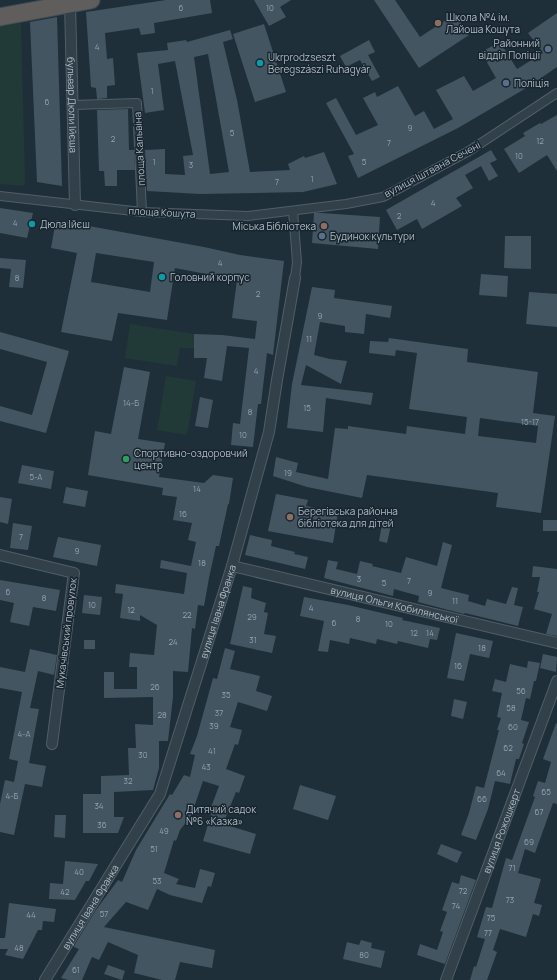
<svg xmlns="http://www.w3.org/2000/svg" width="557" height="980" font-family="Manrope,sans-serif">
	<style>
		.green { fill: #213a38 }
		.building { fill: #425561; fill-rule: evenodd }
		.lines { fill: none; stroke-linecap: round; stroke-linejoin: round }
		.pedestrian-casing { stroke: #505e67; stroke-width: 10 }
		.minor-casing { stroke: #505e67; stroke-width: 12 }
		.trunk-casing { stroke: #3d4b54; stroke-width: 19 }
		.pedestrian { stroke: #324049; stroke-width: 8 }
		.minor { stroke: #324049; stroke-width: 10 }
		.trunk { stroke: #605e5c; stroke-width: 17 }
		.education-dot { fill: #8d6e63; stroke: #18252e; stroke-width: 1.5 }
		.service-dot { fill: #5c6f8a; stroke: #18252e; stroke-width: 1.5 }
		.culture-dot { fill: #0f9aa8; stroke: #18252e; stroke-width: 1.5 }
		.leisure-dot { fill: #2e9e5b; stroke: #18252e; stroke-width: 1.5 }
		.labels { text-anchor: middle; stroke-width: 3; stroke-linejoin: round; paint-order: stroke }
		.number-label { font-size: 8px; fill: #92a2ad }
		.poi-label { font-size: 10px; fill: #adbbc6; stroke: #18252e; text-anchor: start }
		.street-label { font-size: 10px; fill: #adbbc6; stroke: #18252e }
	</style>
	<rect width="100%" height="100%" fill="#1f2f39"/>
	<g class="green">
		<path d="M21 23 25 181 24 186 0 184V26Z"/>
		<path d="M130 324 194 334V348H180L177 366 125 358Z"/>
		<path d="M166 376 196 381 187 435 157 430Z"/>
	</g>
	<g class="building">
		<path d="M166 0H210L212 13 154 23 155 33 141 35 139 28 105 33 107 59 113 58 115 85 107 86V98L97 99 96 88 91 87 86 12Z"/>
		<path d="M254 0H291L280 7 286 17 269 26Z"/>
		<path d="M374 0H395L420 37 455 14 469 35 419 68Z"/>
		<path d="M557 13V67L528 87 458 128 358 178 348 156 354 154 326 103 336 98 356 135 378 125 363 98 375 92 377 97 398 86 415 116 424 111 434 129 453 119 436 90 464 76 473 91 496 78 481 52 500 42 517 69 543 53 528 33Z"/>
		<path d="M57 17 62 186 37 182 30 22Z"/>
		<path d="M264 24 286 92 255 102 233 34Z"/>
		<path d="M230 30 233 39 223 42 237 100 250 172 290 170 288 164 304 156 305 158 324 152 337 184 303 192 200 194 147 191 145 150 165 149V174L185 175 183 156 193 155 175 61 158 64 164 110 145 113 137 53 168 50 167 43 186 40 187 42ZM208 54 229 172 210 174 194 57Z"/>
		<path d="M369 40 375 52 368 55 380 77 372 81 360 60 346 67 340 56Z"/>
		<path d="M128 109 129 150H134L135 170H117V186H105L104 171H99L97 110Z"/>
		<path d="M557 115V171L547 155 519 173 504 149 525 136 523 133 540 123 541 124Z"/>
		<path d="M491 150 497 160 490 163 498 176 489 181 481 166 465 175 473 188 456 198 462 206 422 229 417 219 397 230 386 210Z"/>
		<path d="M0 208 33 213 27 238 0 233Z"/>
		<path d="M314 213H321L380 217 378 249 312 243Z"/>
		<path d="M56 220 204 247 240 255 284 261 273 355 267 353 261 404H258L253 447 231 445 233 423 240 424 249 348 227 346 222 381 204 378 207 358H194V334L222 335 255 339 257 321 232 318 237 280 175 268 167 320 118 313 112 341 61 332 77 253 51 248ZM96 253 154 262 150 292 91 282Z"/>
		<path d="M505 236H531V269L504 268Z"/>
		<path d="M0 258 26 260 23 288 9 287 11 269 0 268Z"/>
		<path d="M481 274 508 276 507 297 479 295Z"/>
		<path d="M312 287 335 290 334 298 392 306 390 318 366 314 364 334 345 332V326L320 322 314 355 330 359 347 361 341 384 306 365 301 385 373 393 371 405 326 398 323 432 287 428 292 384Z"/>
		<path d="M529 292 557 294V327L526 324Z"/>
		<path d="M0 332 69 351 46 433 0 421V406L32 415 47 362 0 349Z"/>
		<path d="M389 338 468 349 467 362 538 372 533 413 555 416 541 513 496 507 498 493 367 475 362 498 307 487 273 476 276 457 298 463 296 472 328 479 335 428 348 429V426L406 434 407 426 465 434 467 417 409 409 417 353 396 350 395 356 369 353 370 341 388 342ZM480 418 538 426 536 443 478 436Z"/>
		<path d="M124 367 150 372 138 439 165 443 159 477 204 483 213 475 233 478 229 504H228L219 546H216L209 578 204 606 198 605 195 629 192 628 188 672 173 671V697L168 741H159V768L153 790 114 792V817H124L118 833H83V794H101V776L129 775 128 748H136L135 724 153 725V697L104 698V672H114V689H137V667H129L130 653 154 655 157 625 140 615V621L120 618 123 594 115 593 116 584 184 594 187 573 160 568 161 560 191 566 196 542 188 540 192 523 173 520 177 497 162 495 163 488 88 475 95 431 111 434Z"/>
		<path d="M200 397 213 400 208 428 195 426Z"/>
		<path d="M22 465 54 471 51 489 18 483Z"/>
		<path d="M66 487 88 491 85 507 63 503Z"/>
		<path d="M276 494 308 500 306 506 338 513 333 543 268 531Z"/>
		<path d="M0 497 12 499 8 524 0 522Z"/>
		<rect x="543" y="520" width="14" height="11"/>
		<path d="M13 523 32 526 28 550 10 548Z"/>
		<path d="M382 524 391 525 387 543 379 541Z"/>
		<path d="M250 535 272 540 271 546 295 552 294 554 308 557 305 569 245 555Z"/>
		<path d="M58 537 101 545 97 566 53 557Z"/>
		<path d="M443 542 452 545 441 588 469 595 468 601 485 606 487 599 506 604 512 587 518 588 514 605 523 607 518 626 465 613 464 614 418 602 419 596 394 589 393 596 324 578 328 560 338 562 336 569 357 574 360 561 373 564 372 566 401 573 406 557 437 566Z"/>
		<path d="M533 566 557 569V636L546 634 552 614 534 609 539 592H537L540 577H532Z"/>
		<path d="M0 580 60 590 56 611 33 607 29 626 10 622 14 603 0 600Z"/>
		<path d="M243 586 252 588 251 598 266 603 264 612 268 613 264 634 276 636 272 653 230 644Z"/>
		<path d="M84 595 102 597 100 615 82 613Z"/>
		<path d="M304 597 348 605 403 618 402 620 440 628 437 640 430 639 428 648 398 641 397 644 377 639 376 644 350 638 349 644 330 640 328 652 318 651 324 621 300 616Z"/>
		<path d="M456 633 493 641 489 658 470 654 464 681 447 678Z"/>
		<rect x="84" y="640" width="11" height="9"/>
		<path d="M225 648 235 651 230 669 260 676 256 691 272 696 267 711 238 702 230 727 242 730 238 745 235 744 226 769 245 776 239 793 236 792 223 824 256 834 250 854 203 841 212 811 210 810 219 786 203 781 191 816 180 830 176 841 174 840 164 873 179 879 176 884 195 888 200 869 215 873 211 887 208 886 202 903 170 895 157 889 148 910 126 902 104 927 215 950 212 968 180 962 175 980H162L134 973 138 955 108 942 99 960 92 957 82 980H68L61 978 79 949 74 947 75 944 96 910 118 880 122 882 136 850 170 794 172 795 184 775 190 777 195 755 190 754 197 736 213 678 217 679Z"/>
		<path d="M30 649 57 655 54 675 38 671 30 708 39 709 29 763 46 766 42 787 25 784 14 835 0 832V804L5 780 14 782 18 761 9 759 22 692 0 688V667L25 672Z"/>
		<path d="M543 654 557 657 556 672 540 668Z"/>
		<path d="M528 661 540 663 536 681H534L530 699 526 698 521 720 529 722 522 743 524 744 519 759H516L510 784 495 781 488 809 476 840 461 835 469 813 476 786 484 788 499 730H497L501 718 497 717 502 693 492 691 495 679 506 682 510 664 527 668Z"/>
		<path d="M454 699 467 702 463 719 451 716Z"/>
		<path d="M556 723 557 724V804L553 803 535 853 525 849 518 873 541 879 534 903 542 905 539 916 533 914 526 937 500 929 493 950 497 952 487 980H470L474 966 476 967 485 939 477 937 486 907 492 908 506 858 512 860 535 797 533 796 538 781 545 783 551 762 543 759Z"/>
		<path d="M300 785 336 796 328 820 293 809Z"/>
		<path d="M55 815H66L65 838 54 837Z"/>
		<path d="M441 844 462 852 457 863 437 854Z"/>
		<path d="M65 861 98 864 89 881H86L75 900 49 899 50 883 63 884Z"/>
		<path d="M461 875 476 880 445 964 417 955 420 944 437 950 443 932 440 931 447 912 442 910 452 882 459 884Z"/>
		<path d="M9 903 56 909 54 922 43 921 42 930H38L23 959 5 955 8 949H0V938H5Z"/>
		<path d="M361 940 372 943 371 948 385 951 381 968 343 959 347 942 359 945Z"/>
		<path d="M108 965 125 971 122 980 104 974Z"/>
	</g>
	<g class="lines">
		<g class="pedestrian-casing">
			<g id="pedestrian">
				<path d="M73 105 137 103 142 212"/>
				<path d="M0 196 142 212 248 216 346 204 383 197 469 151 557 93"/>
				<path d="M293 211 297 262 295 278"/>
			</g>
		</g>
		<g class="minor-casing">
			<g id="minor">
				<path id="s1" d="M70 4 75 205"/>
				<path d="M0 555 74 573 52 744"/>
				<path id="s2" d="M232 566 557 643"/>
				<path id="s3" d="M45 980 160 794 232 566 269 432 277 380 295 278"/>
				<path id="s4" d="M446 980 557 681"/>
			</g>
		</g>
		<g class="trunk-casing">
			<path id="trunk" d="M0 17 91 0"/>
		</g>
		<use href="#pedestrian" class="pedestrian"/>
		<use href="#minor" class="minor"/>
		<use href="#trunk" class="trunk"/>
	</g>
	<g class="education-dot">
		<circle cx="438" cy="23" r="4"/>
		<circle cx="324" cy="226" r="4"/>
		<circle cx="290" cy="517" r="4"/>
		<circle cx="178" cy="815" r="4"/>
	</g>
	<g class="service-dot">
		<circle cx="548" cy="49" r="4"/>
		<circle cx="506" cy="83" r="4"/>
		<circle cx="322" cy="236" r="4"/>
	</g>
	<g class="culture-dot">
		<circle cx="260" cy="63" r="4"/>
		<circle cx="32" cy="224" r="4"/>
		<circle cx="162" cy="277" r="4"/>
	</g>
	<circle class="leisure-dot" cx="126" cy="459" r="4"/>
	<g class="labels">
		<g class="number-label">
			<text x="181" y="11">6</text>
			<text x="270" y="11">10</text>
			<text x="97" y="50">4</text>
			<text x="152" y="94">1</text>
			<text x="47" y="105">6</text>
			<text x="410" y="131">9</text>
			<text x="232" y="136">5</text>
			<text x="113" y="142">2</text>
			<text x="540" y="144">12</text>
			<text x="389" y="146">7</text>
			<text x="519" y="159">10</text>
			<text x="154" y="165">1</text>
			<text x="364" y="165">5</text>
			<text x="191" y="168">3</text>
			<text x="312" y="182">1</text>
			<text x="277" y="185">7</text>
			<text x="433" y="206">4</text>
			<text x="399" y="219">2</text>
			<text x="15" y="226">4</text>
			<text x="220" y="266">4</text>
			<text x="17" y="281">8</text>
			<text x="258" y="297">2</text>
			<text x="320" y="319">9</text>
			<text x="309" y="342">11</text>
			<text x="256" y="374">4</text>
			<text x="131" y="406">14-Б</text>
			<text x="307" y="411">15</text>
			<text x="250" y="415">8</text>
			<text x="530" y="425">15-17</text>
			<text x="243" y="438">10</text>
			<text x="288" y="476">19</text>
			<text x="36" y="480">5-А</text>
			<text x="197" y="492">14</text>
			<text x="183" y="517">16</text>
			<text x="21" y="540">7</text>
			<text x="77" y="554">9</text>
			<text x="202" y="566">18</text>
			<text x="359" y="582">3</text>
			<text x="409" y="584">7</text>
			<text x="384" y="586">5</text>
			<text x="8" y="595">6</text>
			<text x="430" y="596">9</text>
			<text x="44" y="601">8</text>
			<text x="455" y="604">11</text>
			<text x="92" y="608">10</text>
			<text x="311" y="611">4</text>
			<text x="131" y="613">12</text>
			<text x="187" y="618">22</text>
			<text x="252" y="620">29</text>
			<text x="358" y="622">8</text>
			<text x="334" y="626">6</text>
			<text x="389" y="627">10</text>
			<text x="414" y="636">12</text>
			<text x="430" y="636">14</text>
			<text x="253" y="643">31</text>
			<text x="173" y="645">24</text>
			<text x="482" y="651">18</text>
			<text x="458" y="669">16</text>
			<text x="155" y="690">26</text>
			<text x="521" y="694">56</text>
			<text x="226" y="698">35</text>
			<text x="511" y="711">58</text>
			<text x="219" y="716">37</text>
			<text x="162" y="718">28</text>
			<text x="214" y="729">39</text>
			<text x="513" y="730">60</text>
			<text x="24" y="737">4-А</text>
			<text x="508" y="751">62</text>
			<text x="212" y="754">41</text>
			<text x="143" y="758">30</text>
			<text x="206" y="770">43</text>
			<text x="501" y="776">64</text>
			<text x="128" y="784">32</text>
			<text x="546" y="795">65</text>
			<text x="12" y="799">4-Б</text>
			<text x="482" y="802">66</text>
			<text x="99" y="809">34</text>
			<text x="539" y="815">67</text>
			<text x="102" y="828">36</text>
			<text x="164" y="834">49</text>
			<text x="529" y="845">69</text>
			<text x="154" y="852">51</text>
			<text x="512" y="871">71</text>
			<text x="79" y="875">40</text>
			<text x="157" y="884">53</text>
			<text x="463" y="894">72</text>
			<text x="65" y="895">42</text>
			<text x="510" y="903">73</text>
			<text x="456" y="909">74</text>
			<text x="104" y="917">57</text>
			<text x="31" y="918">44</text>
			<text x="491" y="921">75</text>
			<text x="488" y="936">77</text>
			<text x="19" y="951">48</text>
			<text x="364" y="958">80</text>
			<text x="76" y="973">61</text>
		</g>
		<g class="poi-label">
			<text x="446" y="21">Школа №4 ім.<tspan x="446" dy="12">Лайоша Кошута</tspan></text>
			<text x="540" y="47" text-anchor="end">Районний<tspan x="540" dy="12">відділ Поліції</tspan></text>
			<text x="268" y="61">Ukrprodzseszt<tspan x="268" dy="12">Beregszászi Ruhagyár</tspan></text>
			<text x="514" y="87">Поліція</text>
			<text x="40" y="228">Дюла Ійєш</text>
			<text x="316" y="230" text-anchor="end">Міська Бібліотека</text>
			<text x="330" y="240">Будинок культури</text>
			<text x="170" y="281">Головний корпус</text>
			<text x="134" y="457">Спортивно-оздоровчий<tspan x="134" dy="12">центр</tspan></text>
			<text x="298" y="515">Берегівська районна<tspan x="298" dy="12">бібліотека для дітей</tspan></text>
			<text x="186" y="813">Дитячий садок<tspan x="186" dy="12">№6 «Казка»</tspan></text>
		</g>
		<g class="street-label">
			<text dy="4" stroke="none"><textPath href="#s1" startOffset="101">бульвар Дюли Ійєша</textPath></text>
			<text transform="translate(139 149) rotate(-93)" y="4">площа Кальвіна</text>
			<text transform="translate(432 169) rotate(-28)" y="4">вулиця Іштвана Сечені</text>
			<text transform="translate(162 212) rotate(3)" y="4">площа Кошута</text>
			<text dy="4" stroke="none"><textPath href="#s2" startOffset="167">вулиця Ольги Кобилянської</textPath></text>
			<text dy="4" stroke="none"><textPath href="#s3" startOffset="410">вулиця Івана Франка</textPath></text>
			<text transform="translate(66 633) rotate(-83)" y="4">Мукачівський провулок</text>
			<text dy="4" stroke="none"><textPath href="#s4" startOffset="159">вулиця Рожошкерт</textPath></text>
			<text dy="4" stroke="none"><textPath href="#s3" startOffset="86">вулиця Івана Франка</textPath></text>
		</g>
	</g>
</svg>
